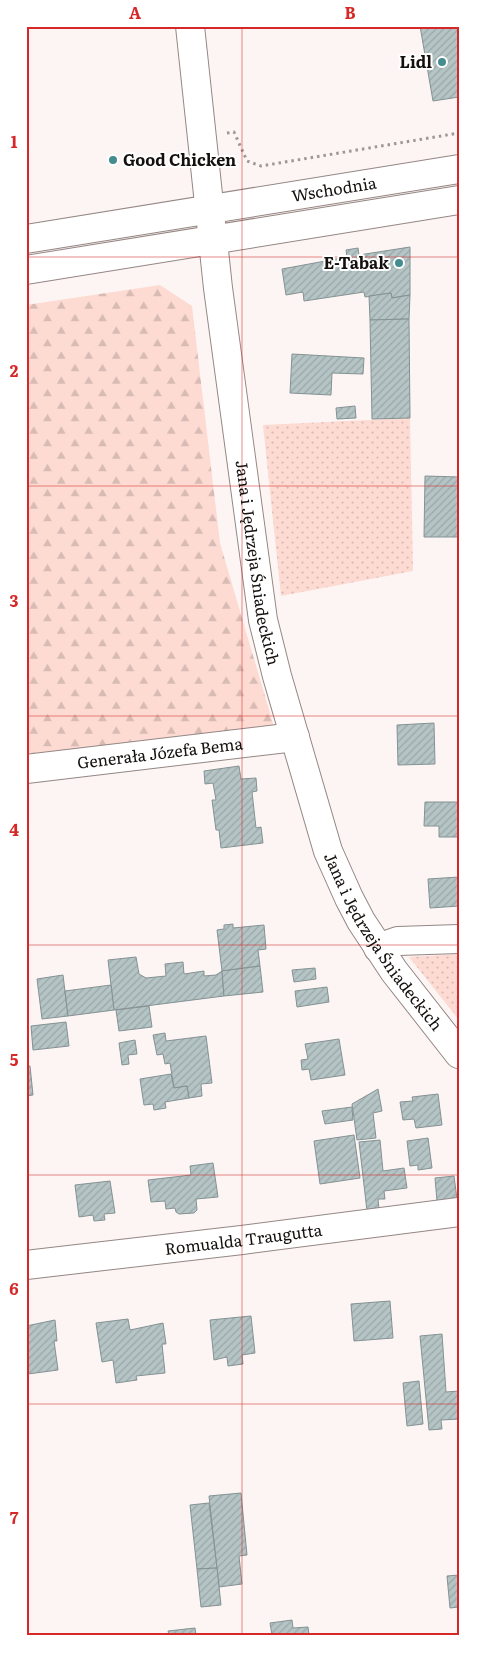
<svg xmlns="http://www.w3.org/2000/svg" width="485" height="1661" font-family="Literata,serif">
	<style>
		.grass { fill: url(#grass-dots) }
		.forest { fill: url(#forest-firs) }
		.building { fill: url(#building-hatch); stroke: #849293 }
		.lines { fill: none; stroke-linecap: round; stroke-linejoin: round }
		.minor-casing { stroke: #948784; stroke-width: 30 }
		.secondary-casing { stroke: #948784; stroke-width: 30 }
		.path { stroke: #9d9795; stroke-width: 3; stroke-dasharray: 2.5 4; stroke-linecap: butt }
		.minor { stroke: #fff; stroke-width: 28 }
		.secondary { stroke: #fff; stroke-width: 28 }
		.grid { fill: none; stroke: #d62828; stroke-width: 1; stroke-opacity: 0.55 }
		.poi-dot { fill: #458c90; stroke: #fff; stroke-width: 2 }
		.labels { text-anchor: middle; stroke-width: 4; stroke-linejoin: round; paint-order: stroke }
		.poi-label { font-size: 16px; font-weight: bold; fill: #14100e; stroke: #fff; text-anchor: end }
		.street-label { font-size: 16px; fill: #14100e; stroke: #fff }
		.neatline { fill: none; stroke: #d62828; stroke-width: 2 }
		.grid-label { font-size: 16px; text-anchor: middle; font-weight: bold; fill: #d62828 }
	</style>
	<defs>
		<pattern id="grass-dots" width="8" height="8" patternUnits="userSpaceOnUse" patternTransform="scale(1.25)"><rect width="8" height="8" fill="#fddbd3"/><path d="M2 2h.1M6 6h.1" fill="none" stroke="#d8bbb4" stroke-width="1.8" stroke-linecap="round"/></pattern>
		<pattern id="forest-firs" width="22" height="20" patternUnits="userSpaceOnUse" patternTransform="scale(1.25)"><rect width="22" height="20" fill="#fddbd3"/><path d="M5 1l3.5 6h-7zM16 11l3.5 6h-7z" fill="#d8bbb4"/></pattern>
		<pattern id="building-hatch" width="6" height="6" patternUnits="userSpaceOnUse" patternTransform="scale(1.25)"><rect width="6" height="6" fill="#b5c4c5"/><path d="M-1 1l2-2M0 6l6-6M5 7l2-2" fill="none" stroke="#9ba7a8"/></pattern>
	</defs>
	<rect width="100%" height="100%" fill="#fdf5f3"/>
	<g class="grass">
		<path d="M410 418 413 571 281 596 263 425Z"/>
		<path d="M459 954V1020L409 957Z"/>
	</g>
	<path class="forest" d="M160 285 192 306 220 543 274 727 26 757V305Z"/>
	<g class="building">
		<path d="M420 26H459V97L433 101Z"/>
		<path d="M410 247V295L392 298 391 293 365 297 364 292 304 301 303 292 286 295 282 269 347 257 346 250 358 248 359 255Z"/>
		<path d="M391 293 392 298 410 295 409 319 370 320 369 296Z"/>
		<path d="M409 319 410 418 372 419 370 320Z"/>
		<path d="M292 354 364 358 363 374 332 373 331 395 290 393Z"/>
		<path d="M355 406 356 418 337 419 336 408Z"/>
		<path d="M425 476 459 477V537H424Z"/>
		<path d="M434 723 435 764 398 765 397 725Z"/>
		<path d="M239 766 241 779 256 778 257 791 252 792 256 828 261 827 263 843 221 848 219 830H216L212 800H216L213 783 205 784 204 771Z"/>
		<path d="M425 802H459V837H439V826H424Z"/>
		<path d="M459 877V906L430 908 428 879Z"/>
		<path d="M233 924V928L264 925 266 949 258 950 260 966 222 971 217 930 224 929V925Z"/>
		<path d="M136 957 139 974 146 978 166 976 165 964 183 962 184 974 204 971V976L216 975 222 971 224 996 114 1010 108 960Z"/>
		<path d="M260 966 263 992 224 996 222 971Z"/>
		<path d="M315 968 316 979 294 982 292 970Z"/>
		<path d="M63 975 68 1016 42 1019 37 979Z"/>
		<path d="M111 985 114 1010 68 1016 65 991Z"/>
		<path d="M327 987 329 1002 297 1007 295 991Z"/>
		<path d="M149 1006 152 1027 119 1031 116 1010Z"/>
		<path d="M66 1022 69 1046 33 1050 31 1026Z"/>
		<path d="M165 1033 166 1041 206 1036 212 1083 201 1084 202 1096 189 1098 187 1086 174 1088 170 1063 165 1064 163 1054 157 1055 153 1035Z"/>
		<path d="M339 1039 345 1075 311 1080 309 1069 302 1070 301 1060 308 1059 305 1044Z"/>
		<path d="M135 1040 137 1054 128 1055 129 1064 122 1065 119 1043Z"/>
		<path d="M26 1066H30L33 1095 26 1096Z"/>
		<path d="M171 1074 174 1088 187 1086 189 1098 165 1102 166 1108 154 1110 153 1104 144 1105 140 1079Z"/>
		<path d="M378 1089 382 1111 373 1113 376 1138 357 1140 352 1104Z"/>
		<path d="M438 1094 442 1125 416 1128 414 1119 403 1120 400 1102 413 1101 412 1097Z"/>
		<path d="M352 1107 353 1120 325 1124 322 1111Z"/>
		<path d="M354 1135 360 1178 320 1184 314 1141Z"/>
		<path d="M428 1138 432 1168 418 1170V1165L410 1166 407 1141Z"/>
		<path d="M380 1140 383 1171 404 1168 407 1188 384 1191 385 1199H378L379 1209 367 1211 359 1142Z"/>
		<path d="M213 1163 218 1197 196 1199 197 1210 194 1213 179 1214 176 1212 175 1208 166 1209 165 1201 151 1202 148 1180 191 1175 190 1166Z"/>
		<path d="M454 1176 457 1199 437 1201 435 1178Z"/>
		<path d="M110 1181 115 1213 104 1214 105 1220 94 1221 93 1215 79 1217 75 1185Z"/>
		<path d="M390 1301 393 1338 354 1341 351 1304Z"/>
		<path d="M251 1316 255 1353 242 1355 243 1364 228 1366 227 1357 214 1360 210 1320Z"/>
		<path d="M128 1319 130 1330 163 1323 166 1344H162L165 1373 136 1376 137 1380 116 1383 113 1360 102 1362 96 1323Z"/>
		<path d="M55 1320 57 1341H54L58 1370 28 1374V1377H26V1326Z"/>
		<path d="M442 1334 446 1392 459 1391V1419L441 1420 442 1429 429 1430 420 1336Z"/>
		<path d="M419 1381 423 1424 407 1426 403 1383Z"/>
		<path d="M241 1493 247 1555 239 1556 242 1584 219 1587 209 1496Z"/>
		<path d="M209 1503 217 1568 197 1569 190 1505Z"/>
		<path d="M217 1568 221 1605 201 1607 197 1569Z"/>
		<path d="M459 1575V1607L450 1608 447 1576Z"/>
		<path d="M292 1620 293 1628 308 1627 309 1635H272L270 1623Z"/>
		<path d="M195 1628 196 1635H169L168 1631Z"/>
	</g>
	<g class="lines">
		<g class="minor-casing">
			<g id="minor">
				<path id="s1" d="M190 26 218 288 263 620 277 676 328 851 349 898 361 921 394 971 459 1054"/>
				<path id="s2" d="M26 769 295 737"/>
				<path d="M378 948 398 941 459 939"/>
				<path id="s3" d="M26 1265 242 1240 459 1212"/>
			</g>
		</g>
		<g class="secondary-casing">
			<g id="secondary">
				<path id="s4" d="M26 239 459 169"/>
				<path d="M26 270 459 200"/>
			</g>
		</g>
		<path class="path" d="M227 133 234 132 247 161 261 166 459 133"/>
		<use href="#minor" class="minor"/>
		<use href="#secondary" class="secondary"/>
	</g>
	<path class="grid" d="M242 26V1635M26 257H459M26 486H459M26 716H459M26 945H459M26 1175H459M26 1404H459"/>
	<g class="poi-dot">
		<circle cx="442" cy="62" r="5"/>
		<circle cx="113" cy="160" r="5"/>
		<circle cx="399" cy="263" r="5"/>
	</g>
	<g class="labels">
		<g class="poi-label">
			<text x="432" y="68">Lidl</text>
			<text x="123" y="166" text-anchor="start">Good Chicken</text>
			<text x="389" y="269">E-Tabak</text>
		</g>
		<g class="street-label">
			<text dy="6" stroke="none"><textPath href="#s4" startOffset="312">Wschodnia</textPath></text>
			<text dy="6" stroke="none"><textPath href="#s1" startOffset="541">Jana i Jędrzeja Śniadeckich</textPath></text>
			<text dy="6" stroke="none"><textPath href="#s2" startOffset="135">Generała Józefa Bema</textPath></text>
			<text dy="6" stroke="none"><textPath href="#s1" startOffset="945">Jana i Jędrzeja Śniadeckich</textPath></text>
			<text dy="6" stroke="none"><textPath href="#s3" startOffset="219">Romualda Traugutta</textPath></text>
		</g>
	</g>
	<rect width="485" height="1661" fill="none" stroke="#ffffff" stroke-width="55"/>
	<rect x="28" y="28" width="430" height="1606" class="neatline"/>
	<g class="grid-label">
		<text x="135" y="19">A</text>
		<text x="350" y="19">B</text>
		<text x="14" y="148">1</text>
		<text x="14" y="377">2</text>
		<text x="14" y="607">3</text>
		<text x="14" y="836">4</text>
		<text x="14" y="1066">5</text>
		<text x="14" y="1295">6</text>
		<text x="14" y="1524">7</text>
	</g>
</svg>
